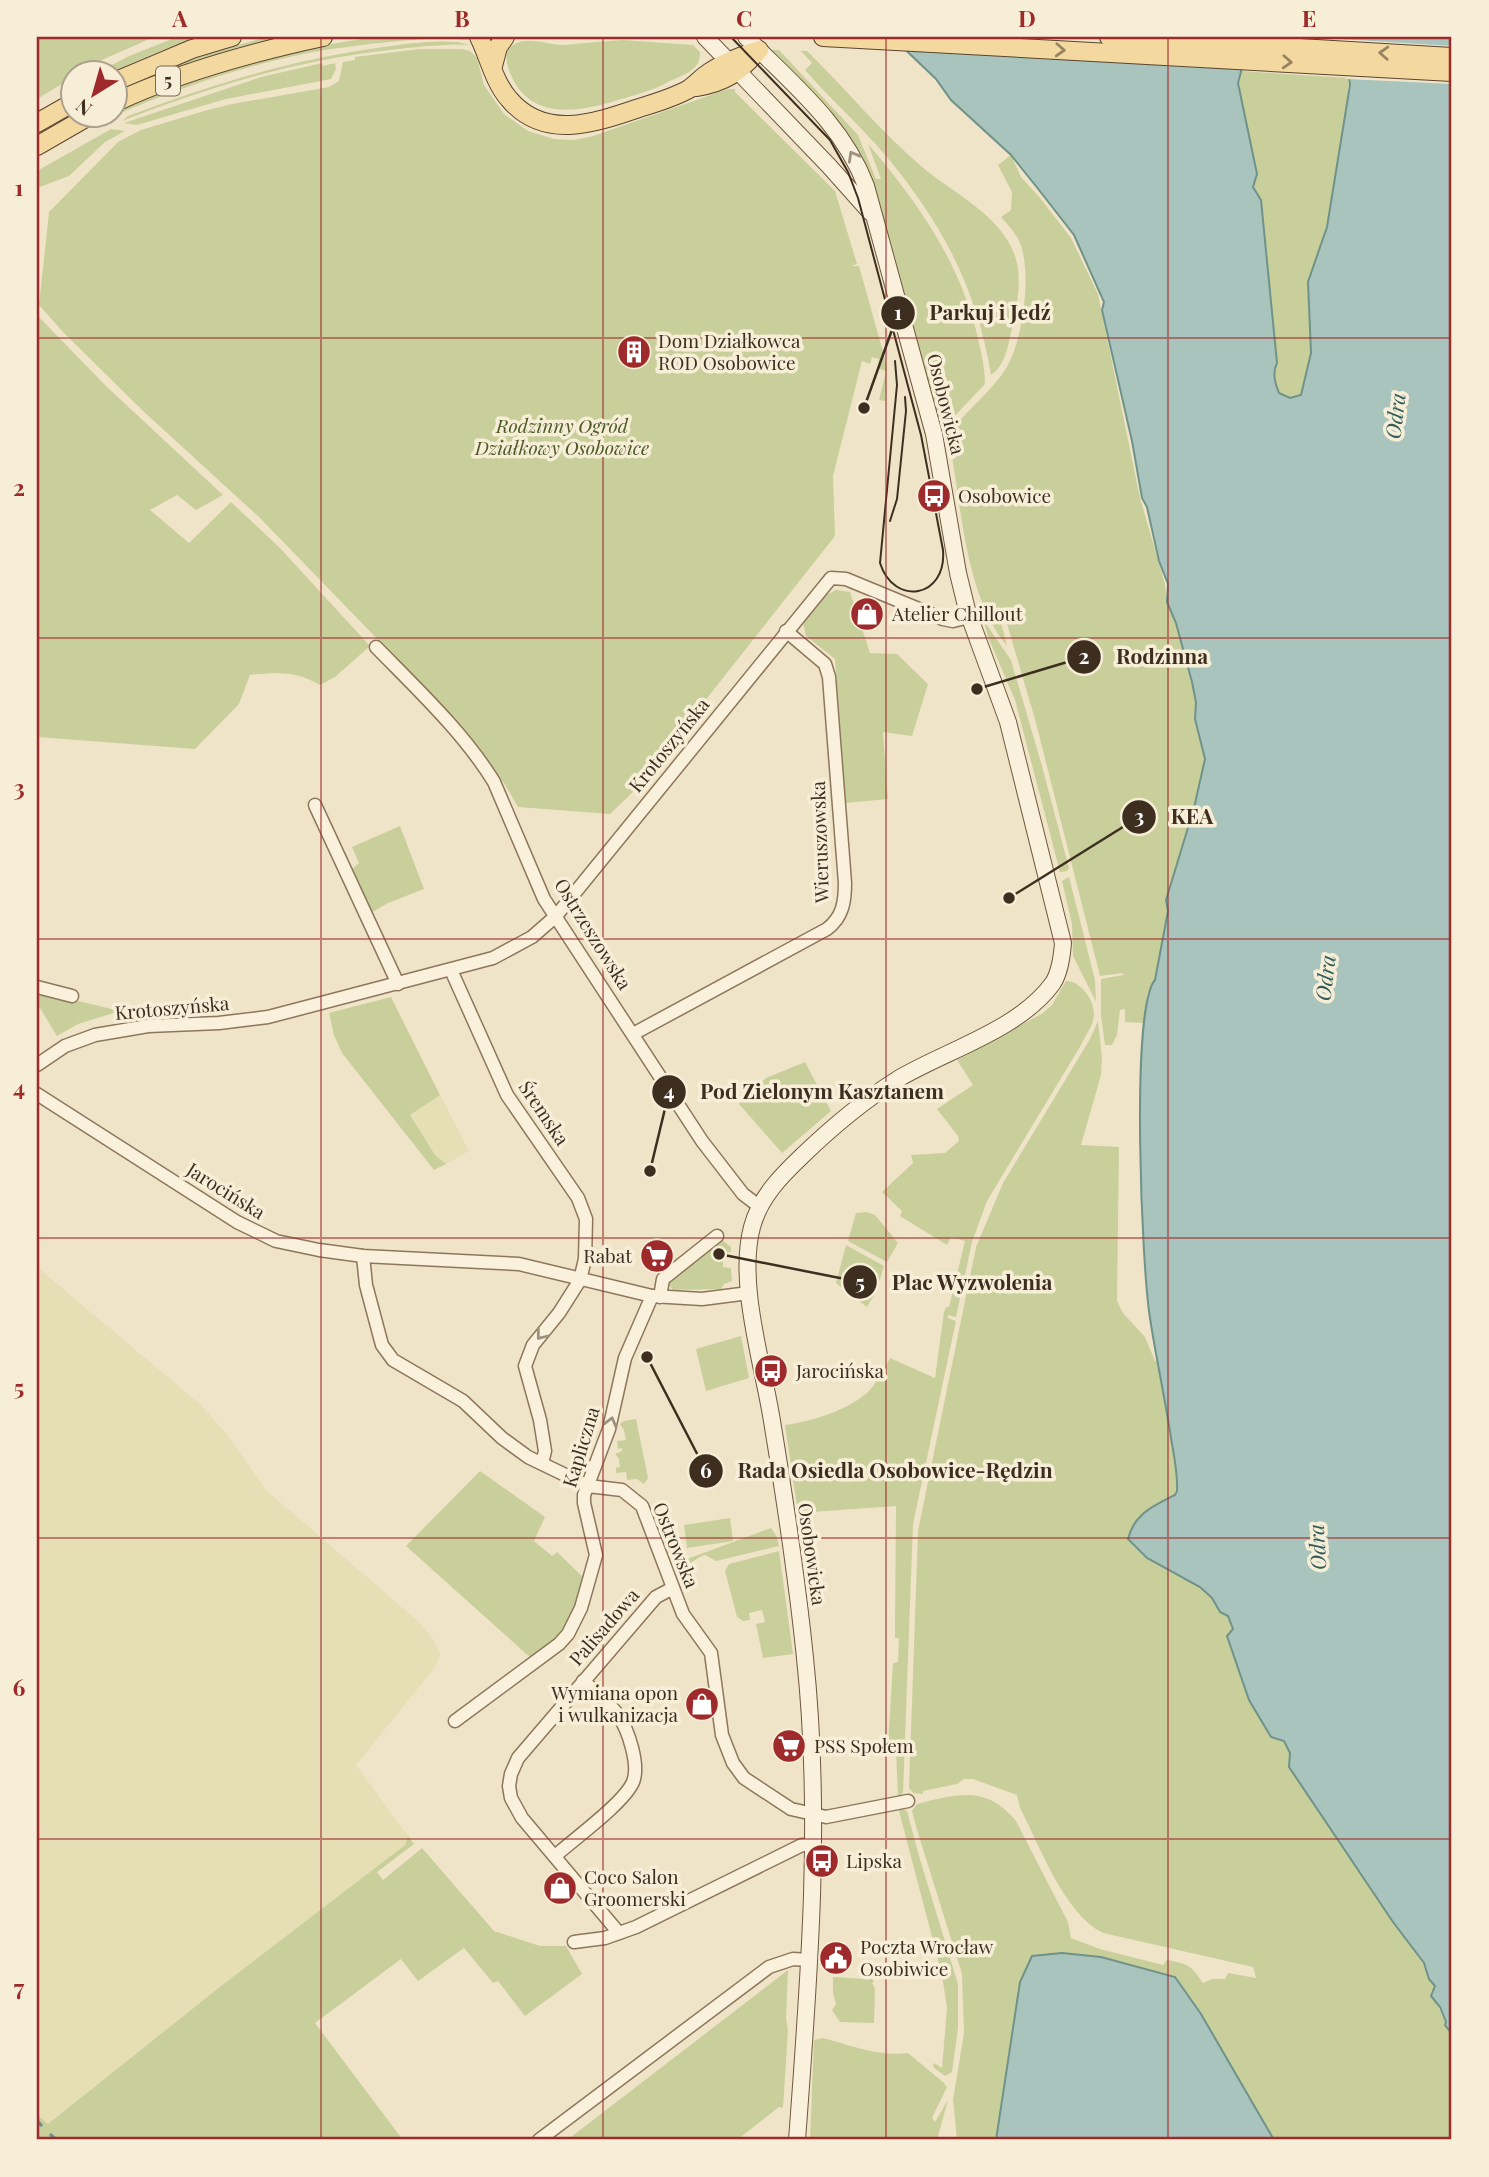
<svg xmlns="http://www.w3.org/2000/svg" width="1489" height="2177" font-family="'Playfair Display',serif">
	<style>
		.farmland { fill: #e6deb5 }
		.green { fill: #c9cf9b }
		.water { fill: #a9c4bc; stroke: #6f938a; stroke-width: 2 }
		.pier { fill: #f0e4c8 }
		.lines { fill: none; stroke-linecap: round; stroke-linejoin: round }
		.stream { stroke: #6f938a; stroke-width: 3.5 }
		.street-casing { stroke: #8d765c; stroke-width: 15 }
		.secondary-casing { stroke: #6f573f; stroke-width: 18 }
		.primary-casing { stroke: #5b4430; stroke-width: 20 }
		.street { stroke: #faf1dc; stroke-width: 12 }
		.secondary { stroke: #faf1dc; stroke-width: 16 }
		.primary { stroke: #f3d9a0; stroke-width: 18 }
		.tram { stroke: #3d2e20; stroke-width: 2 }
		.oneway { stroke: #988460 }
		.oneway2 { stroke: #9c907e }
		.grid { fill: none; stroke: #9e2a2b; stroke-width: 2; stroke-opacity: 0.55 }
		.labels { text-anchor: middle; stroke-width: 7; stroke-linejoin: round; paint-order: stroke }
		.shield { fill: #f7eed8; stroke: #756857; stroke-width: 2 }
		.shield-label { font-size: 18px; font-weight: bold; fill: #3d2e20 }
		.poi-label { font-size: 19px; fill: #3d2e20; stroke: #f7eed8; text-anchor: start }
		.street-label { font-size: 19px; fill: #3d2e20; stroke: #f7eed8 }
		.park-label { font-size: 19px; font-style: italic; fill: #4d5a26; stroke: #f7eed8 }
		.water-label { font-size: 21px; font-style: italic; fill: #2f5d5a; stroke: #f7eed8 }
		.leader { fill: none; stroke: #3d2e20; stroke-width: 2.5 }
		.callout-dot { fill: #3d2e20; stroke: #f7eed8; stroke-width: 2.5 }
		.mark-label { font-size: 21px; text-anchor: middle; font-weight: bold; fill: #fff }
		.callout-label { font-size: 21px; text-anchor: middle; font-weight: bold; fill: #3d2e20; stroke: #f7eed8; stroke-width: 7; stroke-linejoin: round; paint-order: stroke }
		.neatline { fill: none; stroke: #9e2a2b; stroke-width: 2.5 }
		.grid-label { font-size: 23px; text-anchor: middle; font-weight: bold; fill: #9e2a2b }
	</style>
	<rect width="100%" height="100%" fill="#f0e4c8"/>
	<g class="farmland">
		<path d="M440 1095 469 1151 446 1164 435 1155 409 1115Z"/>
		<path d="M37 1267 201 1405 226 1433 266 1490 419 1622 434 1640 440 1655 436 1666 356 1765 408 1836 405 1845 221 1986 47 2125 37 2115Z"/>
	</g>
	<g class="green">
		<path d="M37 37H154L104 59 79 73 74 74 73 77 37 99Z"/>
		<path d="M177 37H200L160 51 109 73H97L129 56Z"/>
		<path d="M266 37H284L221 54 116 96V89L186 60Z"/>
		<path d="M381 37 474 38C466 42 457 38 448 38 409 39 369 44 331 49 260 60 181 87 116 115V110C201 78 289 46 381 37Z"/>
		<path d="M623 40 693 45 700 52C701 71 682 75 668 82 652 91 635 95 618 100 577 113 527 121 509 70 506 61 504 51 513 45 529 35 549 46 565 45 584 43 604 41 623 40Z"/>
		<path d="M458 42 470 45C445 44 416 47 390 50 298 60 208 87 122 121L128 116C209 85 291 60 377 48 404 44 431 40 458 42Z"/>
		<path d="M419 49H462L470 51 477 58 484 85 504 114 528 131 554 139 574 140 593 136 728 89H735V92L835 191 857 264 851 266H859L887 366 885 401 879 400 886 371 877 368 879 359 872 357 870 364 862 361 833 476 835 536 633 792 610 814 518 807 504 783 456 723 420 683 260 518 142 410 63 332 39 305 49 212 118 142 141 130 204 111 232 104 329 87 339 81 343 62 355 60V57Z"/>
		<path d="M767 50H779L858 135 876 179H881L868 144C916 200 957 258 976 330 980 347 985 366 985 384L949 422 948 420 938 424 870 180 854 143 839 125Z"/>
		<path d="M801 51H807C846 89 880 131 921 166 952 193 1003 215 1016 259 1022 281 1017 306 1012 328 1008 345 1006 365 991 375 977 289 942 223 886 156 861 126 831 100 805 70L812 63Z"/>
		<path d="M322 63 323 66 335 63 336 69 331 79 226 99 137 125 124 123 261 77Z"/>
		<path d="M1241 71 1349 78 1346 123 1327 226 1308 282 1311 353 1301 395 1290 398 1279 393C1275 383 1272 372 1277 363L1261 201 1253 187 1257 174 1238 83Z"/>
		<path d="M111 129 125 131 105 142 69 176 37 188V171Z"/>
		<path d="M1011 155 1021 177 1041 199 1071 238 1098 294 1140 498 1165 584 1167 602 1176 623 1192 682 1196 703 1195 719 1205 759 1194 808 1166 900 1168 911 1155 980 1147 994 1144 1023 1125 1022V1009L1120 1010 1117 1035 1112 1045H1105L1101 1016V979L1123 975V973L1100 976 1036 723 1005 617 1000 618 1007 646C965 595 962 509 950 446L956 434 954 427C970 408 991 391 1005 370 1023 343 1032 273 1020 243 1016 233 1008 225 1001 217L1011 210 1012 192 998 165Z"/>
		<path d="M37 315 106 386 223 495 196 510 177 495 150 510 189 543 231 502 279 547 370 646 335 677 320 685C297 671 277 672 250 675L239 704 195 749 37 737Z"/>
		<path d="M836 590 850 592 870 653 897 654 928 684 912 736 883 732 888 799 846 803 835 659 806 636 803 623 826 595Z"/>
		<path d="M984 621 1011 660 1042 766 1069 868 1067 871 1060 872 1015 700 988 637Z"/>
		<path d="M400 826 424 889 388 903 371 913 352 869 359 863 352 847Z"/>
		<path d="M1069 877 1095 980 1096 1002 1073 956 1072 924 1062 881Z"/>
		<path d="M1066 981C1079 980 1094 999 1094 1013 1095 1023 1085 1036 1081 1045L987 1201 972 1242 956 1317 948 1315V1318L956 1321 913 1524 903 1793 898 1797 896 1749 888 1745 893 1663 898 1662 899 1638H895V1625L896 1506 798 1513 785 1425C813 1421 850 1410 870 1390 878 1381 884 1368 890 1358L935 1378 944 1312 946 1307H949L965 1241 951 1237 947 1245 900 1216 902 1211 882 1192 913 1163 911 1155 945 1153 959 1141 958 1136 937 1109 973 1085 957 1060 1043 1013 1052 1005Z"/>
		<path d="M37 991 120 1011 78 1024 57 1036 37 1003Z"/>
		<path d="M391 997 440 1095 410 1115 435 1155 446 1164 434 1170 342 1053 334 1035 329 1013Z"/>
		<path d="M1098 1021 1102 1057 1101 1075 1081 1145 1119 1147 1117 1301 1123 1313 1145 1337 1155 1361 1159 1363 1177 1482 1175 1495 1147 1510V1558C1165 1568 1185 1577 1201 1588 1213 1596 1215 1610 1228 1616L1290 1753 1289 1767 1428 1971 1429 1979 1435 1986 1433 1994 1449 2031 1452 2034V2140H1274L1201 2014 1175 1978 1020 1981 996 2140H957L953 2100 964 2033 962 1974 917 1830 912 1811 917 1804C958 1794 986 1785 1016 1821L1068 1922 1071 1938 1100 1949 1163 1965 1167 1960C1188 1964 1191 1965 1203 1983L1212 1979H1225L1228 1973 1256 1978 1253 1967 1103 1933C1064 1914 1040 1846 1020 1808L1017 1795 973 1779H964L957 1784 923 1791V1794L913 1793 909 1788 918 1531 976 1247 1003 1183 1090 1039Z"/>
		<path d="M805 1062 831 1111 782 1153 739 1104 766 1078Z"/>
		<path d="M867 1212 875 1215 898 1243 887 1262 848 1241 856 1213Z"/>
		<path d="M721 1239 731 1247V1252L723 1253V1267L731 1268 732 1281 724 1284 721 1289 673 1290 669 1285 666 1286 667 1282Z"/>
		<path d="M846 1245 884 1266 876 1292 867 1307 836 1283Z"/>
		<path d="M741 1336 749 1378 706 1391 696 1349Z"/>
		<path d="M636 1419 648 1478 644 1484 637 1479 627 1480 626 1472 616 1473V1468L620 1467 619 1459 615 1454 622 1451V1448L618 1449 617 1441 626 1440 624 1430 620 1424 624 1421Z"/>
		<path d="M480 1471 545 1517 534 1541 552 1556 557 1552 585 1579 575 1609 560 1638 532 1659 406 1546Z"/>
		<path d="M730 1518 733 1541 687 1548 684 1525Z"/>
		<path d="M771 1528 777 1537 779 1546 716 1561 705 1555C694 1558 690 1567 679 1569V1562Z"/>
		<path d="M779 1551 793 1654 763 1658 756 1624 765 1622 762 1610 749 1613 750 1620 743 1621 737 1617 725 1571 729 1564Z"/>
		<path d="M898 1807 907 1811 919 1856 958 1984V2028L952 2072 945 2076 933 2067 934 2063 942 2068 947 2008 942 1975Z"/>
		<path d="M408 1836 414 1844 377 1872 383 1880 422 1848 494 1931 540 1946H566L582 1974 525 2016 498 1981 493 1983 464 1948 418 1981 401 1959 315 2023 403 2140H37V2115L48 2124 221 1986 405 1845Z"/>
		<path d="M788 1970 786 2018 788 2030 783 2108 779 2107 737 2140H567Z"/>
		<path d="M833 1977 866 1979 869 1977 874 1981 872 1983 875 1989 874 2023 840 2022 832 2010 836 2004 833 1993Z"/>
		<path d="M823 2038C850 2045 880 2057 908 2053L943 2082 947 2087 932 2118 935 2122 948 2100 937 2140H810L814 2040Z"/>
	</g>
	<g class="water">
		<path d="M892 37 1242 68 1238 83 1257 174 1253 187 1261 200 1277 363C1272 373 1275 383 1279 393L1290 398 1301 395 1311 353 1308 282 1327 227 1350 85 1344 37H1452V2034L1445 2025 1446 2022 1440 2007 1431 1996 1435 1986 1429 1979 1424 1963 1393 1922 1289 1767 1290 1753 1284 1741 1271 1737 1249 1700 1227 1636 1233 1629 1228 1616 1220 1612 1212 1598 1200 1587 1147 1558 1128 1539C1134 1514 1153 1506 1175 1495L1177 1491C1178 1474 1174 1456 1171 1438 1165 1398 1156 1358 1150 1318 1142 1270 1130 1009 1155 980L1168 911 1166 900 1194 808 1205 759 1195 719 1196 702 1192 682 1176 623 1167 602 1168 584 1159 561 1147 507 1142 498 1132 441 1102 310 1104 302 1074 235 1039 190 1011 155 951 100 936 79Z"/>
		<path d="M1062 1953 1101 1957 1175 1977 1201 2014 1274 2140H996L1020 1982 1032 1956Z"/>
	</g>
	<path class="pier" d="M1341 39 1452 46V84L1346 79Z"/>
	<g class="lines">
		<g class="stream">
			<path d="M37 2121 41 2125"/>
			<path d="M51 2135 56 2140"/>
		</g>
		<g class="street-casing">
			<g id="street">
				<path d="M376 647C416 688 464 733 494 782L544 899 702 1141 743 1194 760 1207"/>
				<path d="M315 805 398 984"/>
				<path d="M451 970 507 1095 578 1198 586 1219 585 1259 580 1280 559 1313 533 1345 525 1366 540 1420 545 1451 542 1463"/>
				<path d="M37 987 72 996"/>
				<path d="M633 1034 827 929C843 917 845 901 845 883L829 677 825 664 786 631"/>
				<path d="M37 1065 65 1046 95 1035 148 1026 219 1023 268 1017 493 958 532 937 556 916 831 578 846 579 943 619 953 621 969 617"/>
				<path d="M37 1094 237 1222 276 1241 319 1250 363 1256 519 1264 652 1296 702 1299 749 1293"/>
				<path d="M363 1256 366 1285 382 1345 393 1360 463 1401 502 1438 528 1457 588 1486 622 1490 642 1506 683 1614 711 1653 722 1735 733 1763 744 1778 791 1809 826 1817 908 1801"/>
				<path d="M660 1297 663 1279 717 1236"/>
				<path d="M455 1721 559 1644 568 1634 581 1608 596 1555 584 1503V1495L609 1429 625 1358 652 1296"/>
				<path d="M555 1856C574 1839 624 1803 633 1782 640 1765 628 1729 618 1715 609 1702 595 1691 583 1681"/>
				<path d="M619 1933 522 1818 511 1798 509 1786 511 1774 518 1758 656 1597 673 1588"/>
				<path d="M574 1942 605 1938 636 1927 802 1845H814"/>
				<path d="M539 2140 769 1967 793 1959 809 1960"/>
			</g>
		</g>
		<g class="secondary-casing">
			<g id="secondary">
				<path d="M705 37 829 166 870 212"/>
				<path d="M746 37C791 83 843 124 866 186L934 434 958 573 967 610 1008 722 1063 943C1062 956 1060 972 1053 983 1019 1030 947 1050 898 1079 863 1101 832 1127 802 1156 781 1176 760 1197 752 1227 737 1283 763 1364 772 1421 785 1500 797 1579 805 1658 822 1818 809 1980 797 2140"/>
			</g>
		</g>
		<g class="primary-casing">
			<g id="primary">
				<path d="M479 37C489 57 494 82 509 99 544 141 595 123 639 108 655 103 673 98 689 89 696 84 702 77 710 72 725 62 742 56 759 50"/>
				<path d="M823 37 1452 72"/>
				<path d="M1109 37 1452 57"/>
				<path d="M493 66 498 47 505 37"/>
				<path d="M116 81 192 49 232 37"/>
				<path d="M697 87C725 82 738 73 756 53"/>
				<path d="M116 102C180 72 253 52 323 37"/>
				<path d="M37 123 74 102"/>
				<path d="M37 146 89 116"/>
			</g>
		</g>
		<use href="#street" class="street"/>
		<use href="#secondary" class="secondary"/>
		<use href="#primary" class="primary"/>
		<g class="tram">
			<path d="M731 37 830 140 848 172 858 198 921 435 943 550C947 598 894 607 880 563L897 385 895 361"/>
			<path d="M890 521 897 499 906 411 905 397"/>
		</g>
	</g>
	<defs><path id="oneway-chevron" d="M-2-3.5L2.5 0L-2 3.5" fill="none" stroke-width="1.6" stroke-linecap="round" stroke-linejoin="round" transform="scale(1.75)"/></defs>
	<g class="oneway">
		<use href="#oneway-chevron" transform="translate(1060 50) rotate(3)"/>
		<use href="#oneway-chevron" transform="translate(1384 53) rotate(-177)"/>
		<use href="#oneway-chevron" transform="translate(1287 62) rotate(3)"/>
	</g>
	<g class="oneway2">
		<use href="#oneway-chevron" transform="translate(853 156) rotate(-119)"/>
		<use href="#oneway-chevron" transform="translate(541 1335) rotate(128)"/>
		<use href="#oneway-chevron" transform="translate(611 1422) rotate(-75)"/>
	</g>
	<path class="grid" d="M321 37V2140M603 37V2140M886 37V2140M1168 37V2140M37 338H1452M37 638H1452M37 939H1452M37 1238H1452M37 1538H1452M37 1839H1452"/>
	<defs>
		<g id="building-disc" transform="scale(1.75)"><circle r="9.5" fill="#9e2a2b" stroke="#f7eed8"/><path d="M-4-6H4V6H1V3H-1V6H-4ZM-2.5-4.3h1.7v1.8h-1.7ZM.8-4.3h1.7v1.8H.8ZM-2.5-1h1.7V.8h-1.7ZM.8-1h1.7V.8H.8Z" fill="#fff"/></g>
		<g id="bus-disc" transform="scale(1.75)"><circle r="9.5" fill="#9e2a2b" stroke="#f7eed8"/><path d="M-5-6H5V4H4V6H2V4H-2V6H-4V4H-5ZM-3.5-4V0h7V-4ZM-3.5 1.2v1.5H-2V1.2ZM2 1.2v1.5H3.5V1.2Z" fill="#fff"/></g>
		<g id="shop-disc" transform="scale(1.75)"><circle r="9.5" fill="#9e2a2b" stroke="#f7eed8"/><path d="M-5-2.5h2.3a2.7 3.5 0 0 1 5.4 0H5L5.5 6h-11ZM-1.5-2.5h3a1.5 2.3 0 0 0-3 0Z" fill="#fff"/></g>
		<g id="supermarket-disc" transform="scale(1.75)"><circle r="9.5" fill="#9e2a2b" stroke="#f7eed8"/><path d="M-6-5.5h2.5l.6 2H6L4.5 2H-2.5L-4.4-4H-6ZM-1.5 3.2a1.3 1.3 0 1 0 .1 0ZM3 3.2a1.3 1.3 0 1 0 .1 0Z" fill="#fff"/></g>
		<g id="civic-disc" transform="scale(1.75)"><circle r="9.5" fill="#9e2a2b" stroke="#f7eed8"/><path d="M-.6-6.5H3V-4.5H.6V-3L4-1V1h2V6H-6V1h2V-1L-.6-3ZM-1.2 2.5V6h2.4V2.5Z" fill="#fff"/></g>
	</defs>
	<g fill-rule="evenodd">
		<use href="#building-disc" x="634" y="352"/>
		<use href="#bus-disc" x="934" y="496"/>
		<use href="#shop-disc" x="867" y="614"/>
		<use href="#supermarket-disc" x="657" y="1256"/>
		<use href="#bus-disc" x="771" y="1371"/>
		<use href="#shop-disc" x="702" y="1704"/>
		<use href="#supermarket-disc" x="789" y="1746"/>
		<use href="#bus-disc" x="822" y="1861"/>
		<use href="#shop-disc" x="560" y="1888"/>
		<use href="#civic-disc" x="836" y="1958"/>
	</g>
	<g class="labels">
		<rect class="shield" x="156" y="66.5" width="24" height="29" rx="5"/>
		<g class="shield-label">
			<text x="168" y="87">5</text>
		</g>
		<g class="poi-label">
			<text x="658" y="348">Dom Działkowca<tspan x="658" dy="22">ROD Osobowice</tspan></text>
			<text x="958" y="503">Osobowice</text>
			<text x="892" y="621">Atelier Chillout</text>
			<text x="632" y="1263" text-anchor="end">Rabat</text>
			<text x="796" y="1378">Jarocińska</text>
			<text x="678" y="1700" text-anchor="end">Wymiana opon<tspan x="678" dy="22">i wulkanizacja</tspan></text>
			<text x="814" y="1753">PSS Społem</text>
			<text x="846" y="1868">Lipska</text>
			<text x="584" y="1884">Coco Salon<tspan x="584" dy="22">Groomerski</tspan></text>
			<text x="860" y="1954">Poczta Wrocław<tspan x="860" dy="22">Osobiwice</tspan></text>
		</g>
		<g class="street-label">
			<text transform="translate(946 404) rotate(76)" y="7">Osobowicka</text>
			<text transform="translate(669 745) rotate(-51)" y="7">Krotoszyńska</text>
			<text transform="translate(820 842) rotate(-92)" y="7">Wieruszowska</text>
			<text transform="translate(593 934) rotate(58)" y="7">Ostrzeszowska</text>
			<text transform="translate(172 1008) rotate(-5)" y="7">Krotoszyńska</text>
			<text transform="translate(544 1113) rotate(56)" y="7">Śremska</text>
			<text transform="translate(226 1191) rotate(32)" y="7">Jarocińska</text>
			<text transform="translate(581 1447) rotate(-73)" y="7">Kapliczna</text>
			<text transform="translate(676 1545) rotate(68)" y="7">Ostrowska</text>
			<text transform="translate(812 1554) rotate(82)" y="7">Osobowicka</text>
			<text transform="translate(604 1627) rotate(-49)" y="7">Palisadowa</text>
		</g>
		<g class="park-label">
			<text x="562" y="433">Rodzinny Ogród<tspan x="562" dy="22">Działkowy Osobowice</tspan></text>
		</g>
		<g class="water-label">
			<text transform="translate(1396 416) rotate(-83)" y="7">Odra</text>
			<text transform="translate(1326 978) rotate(-83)" y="7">Odra</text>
			<text transform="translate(1318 1547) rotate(-93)" y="7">Odra</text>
		</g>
	</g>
	<path class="leader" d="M864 408L898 313M977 689L1084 657M1009 898L1139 817M650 1171L669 1092M719 1254L860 1282M647 1357L706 1471"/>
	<g class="callout-dot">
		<circle cx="864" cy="408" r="7"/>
		<circle cx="977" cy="689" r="7"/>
		<circle cx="1009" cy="898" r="7"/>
		<circle cx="650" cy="1171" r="7"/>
		<circle cx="719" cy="1254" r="7"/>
		<circle cx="647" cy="1357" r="7"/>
		<circle cx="898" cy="313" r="18"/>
		<circle cx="1084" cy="657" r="18"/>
		<circle cx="1139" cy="817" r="18"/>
		<circle cx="669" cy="1092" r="18"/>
		<circle cx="860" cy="1282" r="18"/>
		<circle cx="706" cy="1471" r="18"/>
	</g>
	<g class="mark-label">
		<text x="898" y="320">1</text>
		<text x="1084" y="664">2</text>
		<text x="1139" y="824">3</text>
		<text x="669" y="1099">4</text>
		<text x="860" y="1290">5</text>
		<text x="706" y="1478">6</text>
	</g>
	<g class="callout-label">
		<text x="990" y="320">Parkuj i Jedź</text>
		<text x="1162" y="664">Rodzinna</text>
		<text x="1192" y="824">KEA</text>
		<text x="822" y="1099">Pod Zielonym Kasztanem</text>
		<text x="972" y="1290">Plac Wyzwolenia</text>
		<text x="895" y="1478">Rada Osiedla Osobowice-Rędzin</text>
	</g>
	<rect width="1489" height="2177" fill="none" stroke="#f7eed8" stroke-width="77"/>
	<g transform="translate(94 94) rotate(217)"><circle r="33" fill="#f7eed8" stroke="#ada18e" stroke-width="2"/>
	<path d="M0-5L12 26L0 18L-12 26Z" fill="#9e2a2b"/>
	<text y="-10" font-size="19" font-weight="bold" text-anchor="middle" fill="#3d2e20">N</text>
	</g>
	<rect x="38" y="38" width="1412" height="2100" class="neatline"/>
	<g class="grid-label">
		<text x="180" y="27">A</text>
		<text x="462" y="27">B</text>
		<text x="744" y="27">C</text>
		<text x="1027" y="27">D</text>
		<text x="1309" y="27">E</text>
		<text x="19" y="196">1</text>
		<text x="19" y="496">2</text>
		<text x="19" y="796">3</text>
		<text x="19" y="1096">4</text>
		<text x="19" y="1396">5</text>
		<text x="19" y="1696">6</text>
		<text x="19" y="1996">7</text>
	</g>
</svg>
